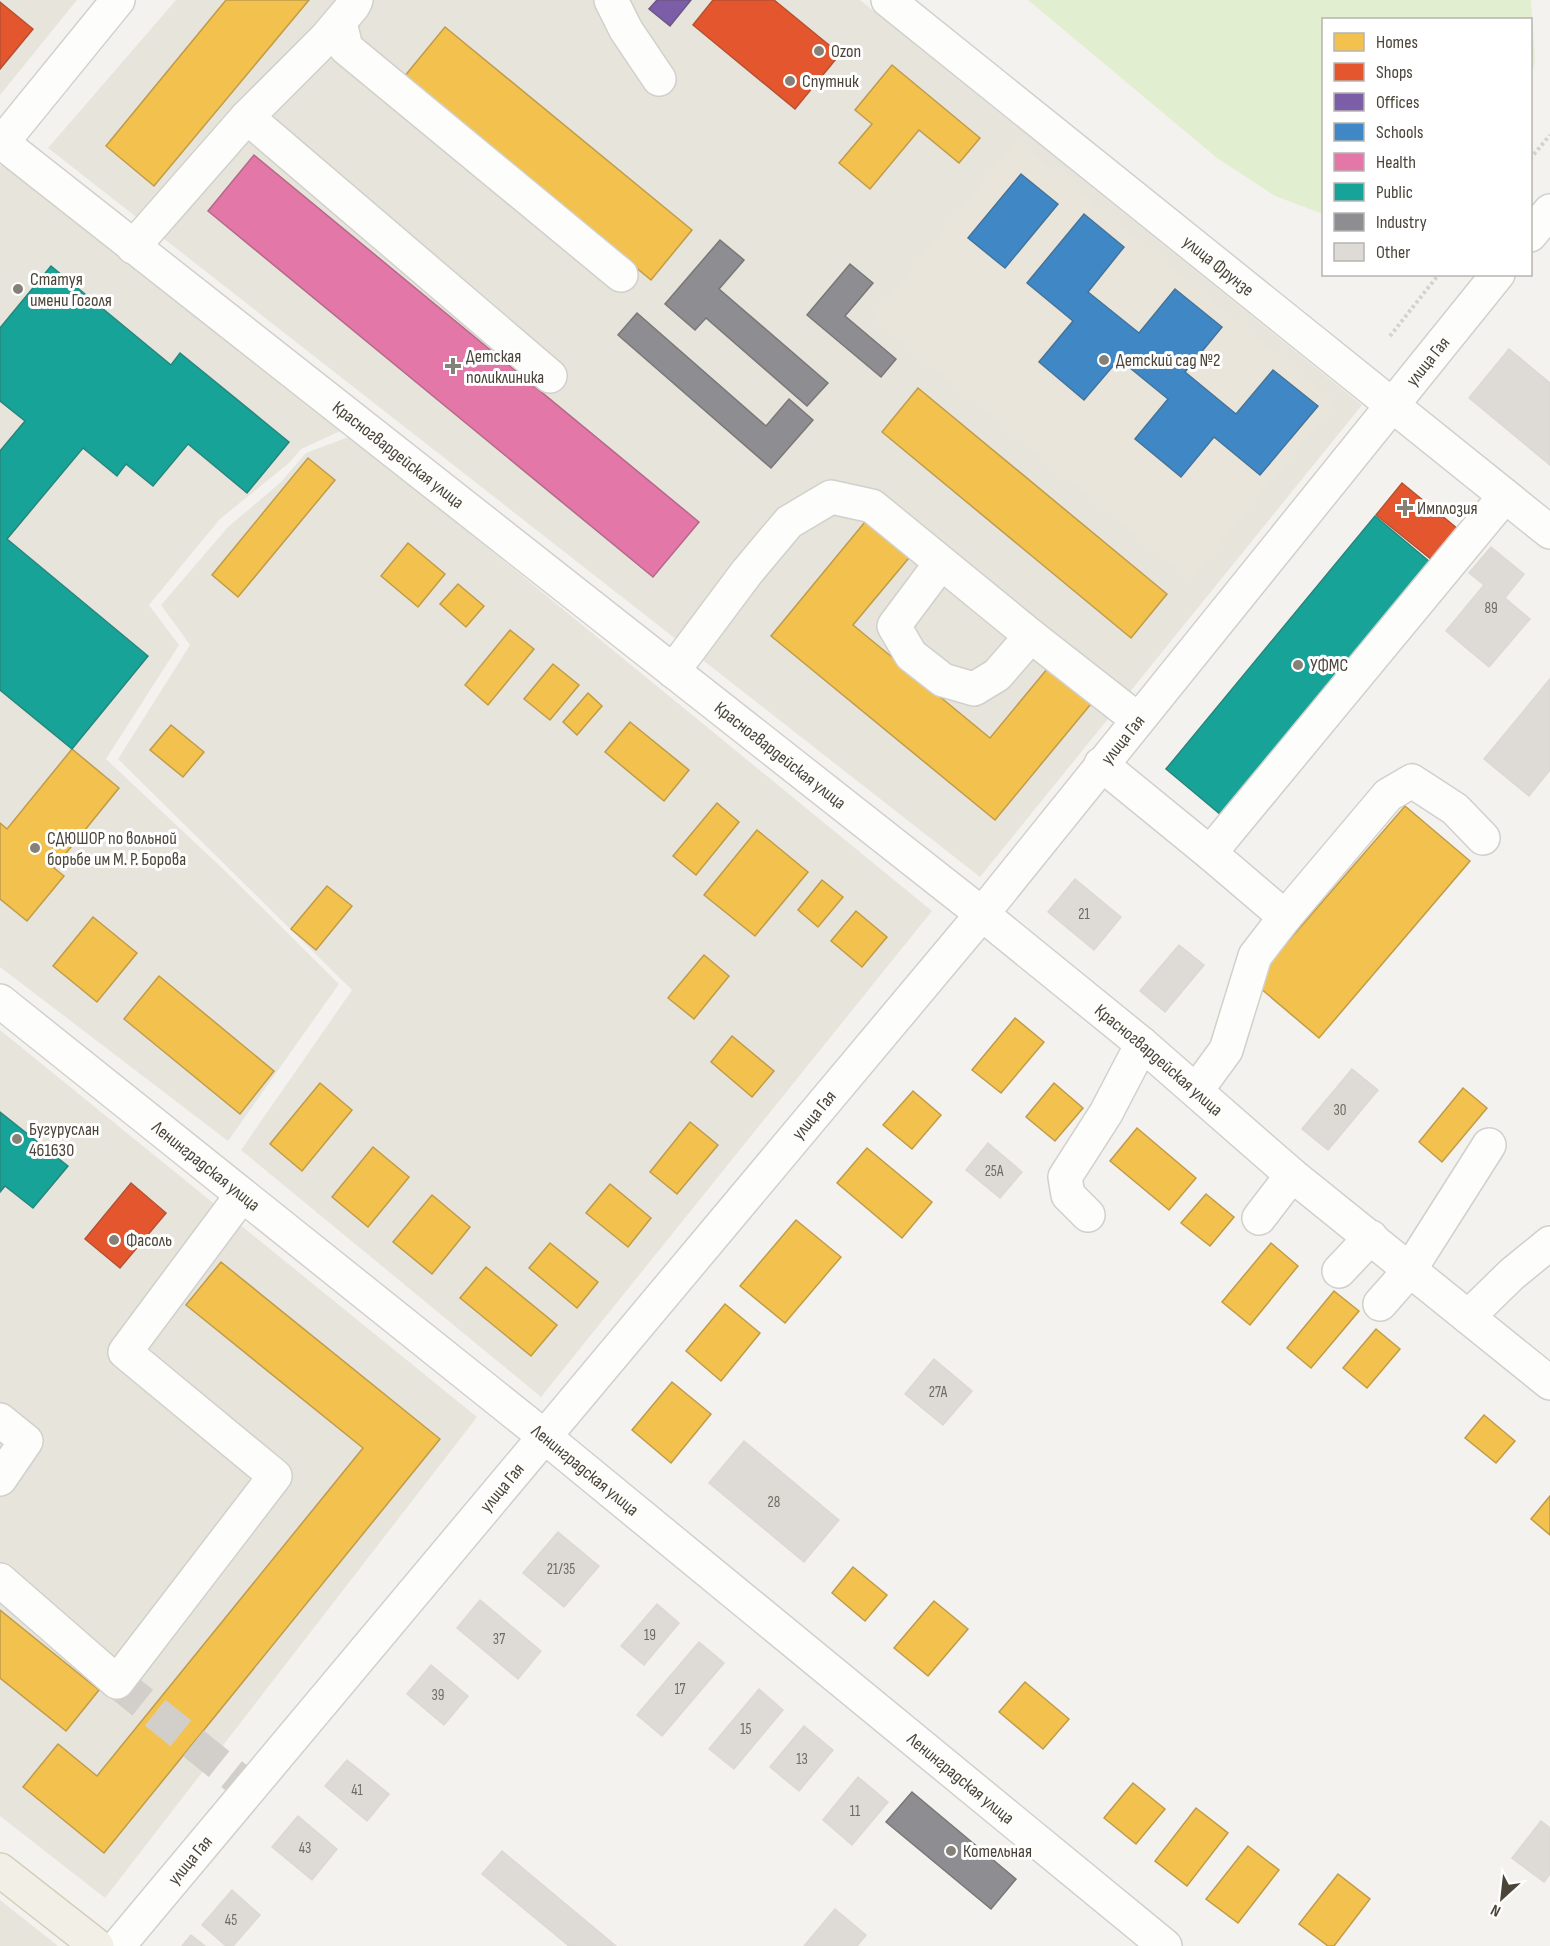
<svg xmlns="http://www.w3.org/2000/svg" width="1550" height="1946" font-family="'Sofia Sans Condensed',sans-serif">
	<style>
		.residential { fill: #e7e4dc }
		.education { fill: #eae5da }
		.green { fill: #e1eecf }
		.homes { fill: #f2c14e; stroke: #c09c48; stroke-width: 1.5 }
		.shops { fill: #e4572e; stroke: #b65131; stroke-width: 1.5 }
		.offices { fill: #7b5ea7; stroke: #6d5686; stroke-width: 1.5 }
		.schools { fill: #3f88c5; stroke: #43749b; stroke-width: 1.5 }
		.health { fill: #e377a8; stroke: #b56887; stroke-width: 1.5 }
		.public { fill: #17a398; stroke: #27867c; stroke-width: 1.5 }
		.industry { fill: #8d8d92; stroke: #797777; stroke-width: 1.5 }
		.building { fill: #dedbd6; stroke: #dcd9d4; stroke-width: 1.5 }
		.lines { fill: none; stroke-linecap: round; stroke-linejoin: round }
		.minor-tunnel { stroke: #d2cfca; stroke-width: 33; stroke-dasharray: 33 16; stroke-linecap: butt }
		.minor-casing { stroke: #d2d0cb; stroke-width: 36 }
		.major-casing { stroke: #d6cebb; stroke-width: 36 }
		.path { stroke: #d3d2cc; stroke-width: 4; stroke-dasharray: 3 3; stroke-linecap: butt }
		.minor { stroke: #fdfdfc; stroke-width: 33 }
		.major { stroke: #f2efe6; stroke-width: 33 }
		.poi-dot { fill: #868178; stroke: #fff; stroke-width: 2 }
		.labels { text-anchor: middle; stroke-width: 6; stroke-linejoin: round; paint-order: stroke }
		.number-label { font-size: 15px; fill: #706a61 }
		.poi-label { font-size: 18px; fill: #4b4439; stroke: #fff; text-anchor: start }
		.street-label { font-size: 18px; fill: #4b4439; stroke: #fff }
	</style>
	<rect width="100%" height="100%" fill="#f4f2ee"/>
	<g class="residential">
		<path d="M0 0H77L0 95Z"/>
		<path d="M176 0H860L1362 405 980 877 48 148Z"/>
		<path d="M8 156 345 429 301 449 289 463 220 519 149 605 179 645 106 759 221 867 339 984 228 1141 0 967V166Z"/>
		<path d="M351 436 932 911 541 1397 241 1150 352 990 118 759 190 645 161 605 228 527 281 482 306 453Z"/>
		<path d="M0 1030 477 1417 105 1898 0 1816Z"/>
		<path d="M0 1900 58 1946H0Z"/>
	</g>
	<path class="education" d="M1017 141 1336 403 1190 579 872 317Z"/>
	<path class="green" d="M1028 0H1531L1535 61 1531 79 1530 20H1324L1323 214 1275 196 1217 158Z"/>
	<g class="homes">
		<path d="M226 0H309L154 186 106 146Z"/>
		<path d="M445 27 692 230 651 280 404 77Z"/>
		<path d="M892 65 980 138 959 163 919 130 870 189 839 163 872 124 855 110Z"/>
		<path d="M918 388 1167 594 1131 638 882 432Z"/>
		<path d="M308 458 335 480 238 597 212 575Z"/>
		<path d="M869 517 913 553 853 625 990 738 1052 663 1095 699 995 820 771 636Z"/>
		<path d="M408 543 445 574 418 607 381 576Z"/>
		<path d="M458 584 484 606 466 627 440 604Z"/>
		<path d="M510 630 534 649 488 705 465 685Z"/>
		<path d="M553 664 579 685 550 720 524 699Z"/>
		<path d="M588 693 602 706 577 735 563 722Z"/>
		<path d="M630 722 689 770 664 801 605 752Z"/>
		<path d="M171 725 204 752 183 777 150 750Z"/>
		<path d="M72 749 119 788 54 868 64 876 27 921 0 899V823L7 829Z"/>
		<path d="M717 803 739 822 696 875 673 856Z"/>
		<path d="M1405 806 1470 861 1319 1038 1253 982Z"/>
		<path d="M757 830 808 872 755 936 704 895Z"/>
		<path d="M822 880 843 897 818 927 798 910Z"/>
		<path d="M327 886 352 906 316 950 291 929Z"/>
		<path d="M856 911 887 937 862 967 831 941Z"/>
		<path d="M93 917 137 953 97 1002 53 966Z"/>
		<path d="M704 955 729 976 694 1019 668 998Z"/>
		<path d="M159 976 274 1071 240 1114 124 1019Z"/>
		<path d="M1015 1018 1044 1042 1001 1093 972 1070Z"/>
		<path d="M732 1036 774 1071 752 1097 711 1062Z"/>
		<path d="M320 1083 352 1110 302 1171 270 1144Z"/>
		<path d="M1054 1083 1083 1108 1055 1141 1026 1117Z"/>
		<path d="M1463 1088 1487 1108 1442 1162 1419 1142Z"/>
		<path d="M913 1091 941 1115 912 1149 883 1125Z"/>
		<path d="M690 1122 718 1145 677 1194 650 1172Z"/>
		<path d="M1137 1128 1196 1178 1169 1210 1110 1161Z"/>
		<path d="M373 1147 409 1177 368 1227 332 1197Z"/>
		<path d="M867 1148 932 1202 902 1238 837 1183Z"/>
		<path d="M610 1184 651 1218 628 1247 586 1213Z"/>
		<path d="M1206 1194 1234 1217 1210 1246 1181 1223Z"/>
		<path d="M432 1195 470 1227 432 1274 393 1242Z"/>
		<path d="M796 1220 841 1257 785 1323 740 1286Z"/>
		<path d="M550 1243 598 1282 577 1308 529 1268Z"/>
		<path d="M1271 1243 1298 1266 1250 1325 1222 1302Z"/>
		<path d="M221 1262 440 1439 104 1853 23 1787 58 1744 97 1776 363 1448 186 1305Z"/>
		<path d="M486 1267 557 1325 531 1356 460 1298Z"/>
		<path d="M1334 1291 1359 1311 1311 1368 1287 1348Z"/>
		<path d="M725 1304 760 1333 721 1381 686 1351Z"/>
		<path d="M1376 1329 1400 1349 1367 1388 1343 1368Z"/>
		<path d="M672 1382 711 1414 671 1463 632 1430Z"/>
		<path d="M1484 1415 1515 1441 1496 1463 1465 1438Z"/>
		<path d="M1550 1496V1535L1531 1519Z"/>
		<path d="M853 1567 887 1595 865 1621 832 1593Z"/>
		<path d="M934 1601 968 1629 928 1676 894 1648Z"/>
		<path d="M0 1610 99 1690 66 1731 0 1678Z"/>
		<path d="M1025 1682 1069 1719 1043 1749 999 1712Z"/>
		<path d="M1133 1783 1165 1809 1136 1844 1104 1818Z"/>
		<path d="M1196 1808 1228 1833 1187 1886 1155 1861Z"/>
		<path d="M1248 1846 1279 1870 1238 1923 1206 1899Z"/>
		<path d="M1338 1874 1370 1899 1334 1946H1328L1299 1924Z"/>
	</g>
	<g class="shops">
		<path d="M713 0H774L840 54 795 109 693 25Z"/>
		<path d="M0 2 33 29 0 69Z"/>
		<path d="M1402 483 1458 529 1432 560 1376 515Z"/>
		<path d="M131 1183 166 1213 120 1268 85 1239Z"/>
	</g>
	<path class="offices" d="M657 0H691L670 26 649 9Z"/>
	<g class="schools">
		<path d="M1021 174 1058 204 1005 268 968 238Z"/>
		<path d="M1084 214 1124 247 1088 292 1139 333 1175 289 1222 327 1185 372 1236 414 1273 370 1318 406 1260 475 1214 437 1181 477 1135 439 1168 399 1119 359 1084 400 1039 362 1073 321 1027 283Z"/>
	</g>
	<path class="health" d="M254 155 699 522 653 577 208 211Z"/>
	<g class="public">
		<path d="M51 266 171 365 180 353 289 442 247 493 188 444 153 486 126 464 117 476 83 448 7 539 148 656 72 749 0 690V451L25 421 0 401V328Z"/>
		<path d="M1375 516 1430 562 1221 815 1166 769Z"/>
		<path d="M0 1112 68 1166 33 1208 5 1186 0 1192Z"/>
	</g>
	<g class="industry">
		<path d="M720 240 744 260 719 289 828 383 807 406 706 318 695 330 665 304Z"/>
		<path d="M850 264 873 283 845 316 896 359 881 377 807 315Z"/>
		<path d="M637 313 766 426 789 399 813 420 771 468 618 335Z"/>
		<path d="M912 1792 1016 1879 991 1909 886 1822Z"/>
	</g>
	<g class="building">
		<path d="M1509 349 1550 383V465L1469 398Z"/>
		<path d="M1491 547 1524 574 1505 598 1530 619 1489 667 1446 631 1484 585 1469 573Z"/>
		<path d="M1550 679V770L1529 796 1484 759Z"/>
		<path d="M1075 879 1121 917 1094 950 1048 912Z"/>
		<path d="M1179 945 1204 965 1165 1012 1140 991Z"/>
		<path d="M1352 1069 1378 1090 1328 1150 1302 1129Z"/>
		<path d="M988 1143 1022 1172 1000 1198 966 1170Z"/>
		<path d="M934 1359 972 1391 943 1425 905 1394Z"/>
		<path d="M744 1441 839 1520 804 1562 709 1483Z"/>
		<path d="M558 1532 599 1566 564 1607 523 1573Z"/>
		<path d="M480 1600 541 1651 518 1679 457 1628Z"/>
		<path d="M657 1604 679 1623 644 1665 621 1646Z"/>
		<path d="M699 1642 724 1663 662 1736 637 1715Z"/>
		<path d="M431 1665 468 1696 444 1725 407 1694Z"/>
		<path d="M759 1689 783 1710 734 1769 709 1749Z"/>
		<path d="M804 1726 833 1750 799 1791 770 1767Z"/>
		<path d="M347 1760 389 1794 367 1821 325 1786Z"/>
		<path d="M858 1777 888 1802 852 1845 823 1820Z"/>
		<path d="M298 1816 337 1849 312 1880 272 1847Z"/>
		<path d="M1541 1821 1550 1828V1874L1544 1882 1512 1858Z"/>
		<path d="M502 1851 616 1946H569L482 1874Z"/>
		<path d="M232 1890 260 1915 233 1946H226L202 1925Z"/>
		<path d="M835 1909 866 1935 857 1946H804Z"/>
		<path d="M191 1935 205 1946H182Z"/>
	</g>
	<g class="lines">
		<path class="minor-tunnel" d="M117 1682 250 1789"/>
		<g class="minor-casing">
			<g id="minor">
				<path d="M611 0 626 30 659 79"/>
				<path id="s1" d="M888 0 1550 532"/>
				<path d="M340 22 346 48 621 275"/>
				<path d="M247 117 550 376"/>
				<path id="s2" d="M0 141 982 914 1142 1044 1292 1175 1550 1383"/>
				<path d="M0 145 118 0"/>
				<path d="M1530 235 1550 211"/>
				<path d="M133 247 247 117 326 38 353 6 356 0"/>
				<path d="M941 563 894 626 911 655 943 680 974 689 997 675 1031 636"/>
				<path d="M673 671 747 572 789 522 831 497 872 506 1031 636 1137 719"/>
				<path d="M1101 764 1210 853 1505 496"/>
				<path d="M1210 853 1285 917"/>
				<path id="s3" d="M0 1001 545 1437 1165 1946"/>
				<path d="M1196 1091 1226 1050 1255 956 1285 917 1388 795 1412 781 1455 809 1483 838"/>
				<path d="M1088 1215 1068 1195 1065 1177 1106 1113 1142 1044"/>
				<path d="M1259 1218 1292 1175"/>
				<path d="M1339 1271 1371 1237"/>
				<path d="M1380 1304 1409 1271 1489 1145"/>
				<path d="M1468 1317 1512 1274 1550 1243"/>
				<path d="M0 1420 26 1441 0 1479"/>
				<path d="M0 1580 117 1682 275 1476 125 1352 242 1195"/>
				<path id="s4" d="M118 1946 982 914 1498 274"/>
			</g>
		</g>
		<g class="major-casing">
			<path id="major" d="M0 1870 97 1946"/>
		</g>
		<g class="path">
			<path d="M1530 159 1550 135"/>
			<path d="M1390 336 1439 274"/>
		</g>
		<use href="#minor" class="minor"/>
		<use href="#major" class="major"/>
	</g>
	<g class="poi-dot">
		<circle cx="819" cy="51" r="6"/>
		<circle cx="790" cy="81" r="6"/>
		<circle cx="18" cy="289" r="6"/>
		<circle cx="1104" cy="360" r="6"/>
		<path d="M450 357h6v6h6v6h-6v6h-6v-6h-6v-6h6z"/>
		<path d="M1402 499h6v6h6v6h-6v6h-6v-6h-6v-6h6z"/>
		<circle cx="1298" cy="665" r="6"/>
		<circle cx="35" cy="848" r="6"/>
		<circle cx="17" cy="1139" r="6"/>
		<circle cx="114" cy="1240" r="6"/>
		<circle cx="951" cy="1851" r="6"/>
	</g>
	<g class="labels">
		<g class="number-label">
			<text x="1491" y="613">89</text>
			<text x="1084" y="919">21</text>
			<text x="1340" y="1115">30</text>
			<text x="994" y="1176">25А</text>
			<text x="938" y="1397">27А</text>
			<text x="774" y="1507">28</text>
			<text x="561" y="1574">21/35</text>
			<text x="650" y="1640">19</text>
			<text x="499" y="1644">37</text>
			<text x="680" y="1694">17</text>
			<text x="438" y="1700">39</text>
			<text x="746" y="1734">15</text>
			<text x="802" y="1764">13</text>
			<text x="357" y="1795">41</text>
			<text x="855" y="1816">11</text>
			<text x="305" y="1853">43</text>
			<text x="231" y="1925">45</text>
		</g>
		<g class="poi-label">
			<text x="831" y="57">Ozon</text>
			<text x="802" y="87">Спутник</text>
			<text x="30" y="285">Статуя<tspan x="30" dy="21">имени Гоголя</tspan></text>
			<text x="466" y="362">Детская<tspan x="466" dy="21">поликлиника</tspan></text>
			<text x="1116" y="366">Детский сад №2</text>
			<text x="1417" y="514">Имплозия</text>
			<text x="1310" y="671">УФМС</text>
			<text x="47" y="844">СДЮШОР по вольной<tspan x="47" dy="21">борьбе им М. Р. Борова</tspan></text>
			<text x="29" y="1135">Бугуруслан<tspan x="29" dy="21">461630</tspan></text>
			<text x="126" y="1246">Фасоль</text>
			<text x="963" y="1857">Котельная</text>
		</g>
		<g class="street-label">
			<text dy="6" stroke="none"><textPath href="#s1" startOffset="424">улица Фрунзе</textPath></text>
			<text dy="6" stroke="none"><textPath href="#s4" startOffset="2056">улица Гая</textPath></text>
			<text dy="6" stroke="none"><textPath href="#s2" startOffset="507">Красногвардейская улица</textPath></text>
			<text dy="6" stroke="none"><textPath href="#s4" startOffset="1570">улица Гая</textPath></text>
			<text dy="6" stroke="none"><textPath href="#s2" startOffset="993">Красногвардейская улица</textPath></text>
			<text dy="6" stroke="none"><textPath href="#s2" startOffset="1479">Красногвардейская улица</textPath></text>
			<text dy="6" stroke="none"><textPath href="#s4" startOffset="1084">улица Гая</textPath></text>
			<text dy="6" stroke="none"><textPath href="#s3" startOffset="264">Ленинградская улица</textPath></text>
			<text dy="6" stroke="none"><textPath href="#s3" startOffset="750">Ленинградская улица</textPath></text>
			<text dy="6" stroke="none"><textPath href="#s4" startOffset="598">улица Гая</textPath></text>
			<text dy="6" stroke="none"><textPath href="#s3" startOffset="1236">Ленинградская улица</textPath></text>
			<text dy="6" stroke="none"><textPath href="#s4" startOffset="112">улица Гая</textPath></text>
		</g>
	</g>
	<rect x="1322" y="18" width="210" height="258" fill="#ffffff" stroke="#b7b4b0" stroke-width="1.5"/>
	<rect x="1334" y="33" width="30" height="18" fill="#f2c14e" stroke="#b7b4b0" stroke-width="1.5"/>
	<text x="1376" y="48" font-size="18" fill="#4b4439">Homes</text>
	<rect x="1334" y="63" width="30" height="18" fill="#e4572e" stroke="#b7b4b0" stroke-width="1.5"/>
	<text x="1376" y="78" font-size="18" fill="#4b4439">Shops</text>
	<rect x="1334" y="93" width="30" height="18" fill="#7b5ea7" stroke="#b7b4b0" stroke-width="1.5"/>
	<text x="1376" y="108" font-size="18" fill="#4b4439">Offices</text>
	<rect x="1334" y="123" width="30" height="18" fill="#3f88c5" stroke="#b7b4b0" stroke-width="1.5"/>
	<text x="1376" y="138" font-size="18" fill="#4b4439">Schools</text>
	<rect x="1334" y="153" width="30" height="18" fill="#e377a8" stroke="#b7b4b0" stroke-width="1.5"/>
	<text x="1376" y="168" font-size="18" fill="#4b4439">Health</text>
	<rect x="1334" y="183" width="30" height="18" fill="#17a398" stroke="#b7b4b0" stroke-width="1.5"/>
	<text x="1376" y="198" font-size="18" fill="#4b4439">Public</text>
	<rect x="1334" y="213" width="30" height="18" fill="#8d8d92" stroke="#b7b4b0" stroke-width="1.5"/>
	<text x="1376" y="228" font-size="18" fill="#4b4439">Industry</text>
	<rect x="1334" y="243" width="30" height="18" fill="#dedbd6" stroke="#b7b4b0" stroke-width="1.5"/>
	<text x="1376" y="258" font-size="18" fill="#4b4439">Other</text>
	<g transform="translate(1502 1898) rotate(207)" stroke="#ffffff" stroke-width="4.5" paint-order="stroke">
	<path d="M0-4.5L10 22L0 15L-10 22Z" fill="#4b4439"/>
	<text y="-9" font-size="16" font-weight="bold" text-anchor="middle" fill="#4b4439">N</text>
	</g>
</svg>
